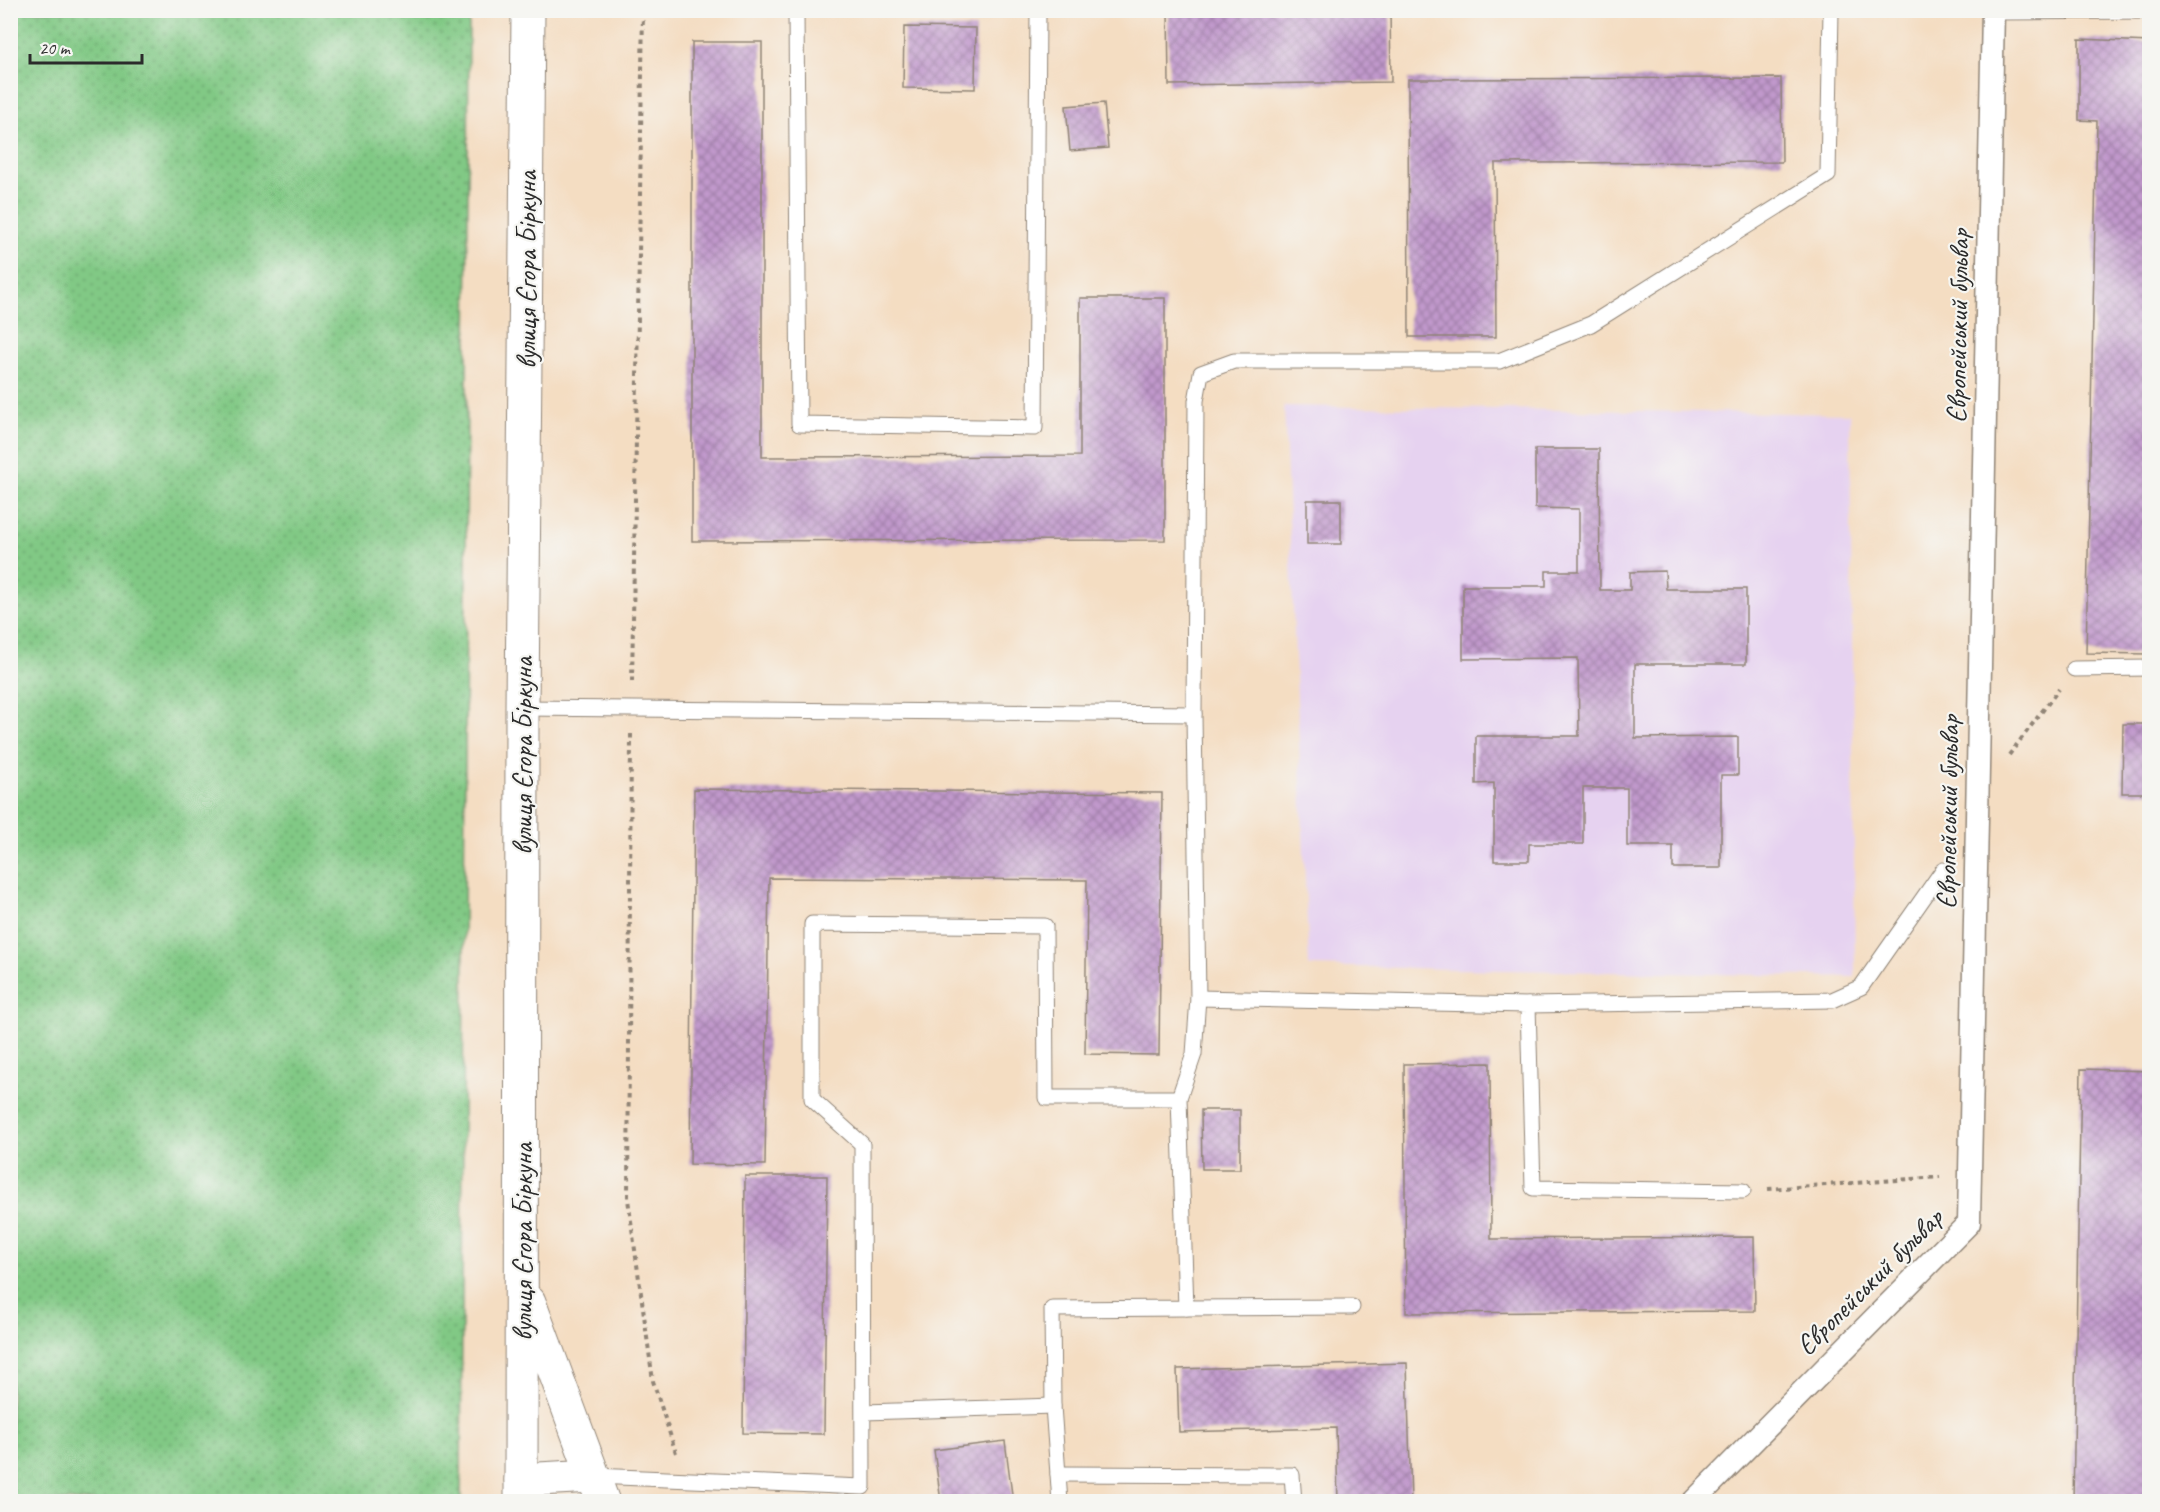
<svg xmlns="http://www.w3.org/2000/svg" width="2160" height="1512" font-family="Caveat,sans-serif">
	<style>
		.built { fill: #e6d2f0 }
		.grass { fill: url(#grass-dots); stroke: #567a58; stroke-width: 1.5 }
		.building { fill: url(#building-cross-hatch) }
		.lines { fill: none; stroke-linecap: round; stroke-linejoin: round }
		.service-casing { stroke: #908476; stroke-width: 17 }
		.pedestrian-casing { stroke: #908476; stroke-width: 25 }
		.tertiary-casing { stroke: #908476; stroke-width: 35 }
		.path { stroke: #908476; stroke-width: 4; stroke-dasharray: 4.5 4.5; stroke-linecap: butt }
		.service { stroke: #fff; stroke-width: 15 }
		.pedestrian { stroke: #fff; stroke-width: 22 }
		.tertiary { stroke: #fff; stroke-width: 33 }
		.labels { text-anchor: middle; stroke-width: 4.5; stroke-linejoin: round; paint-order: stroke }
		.street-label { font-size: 28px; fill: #2b2b2b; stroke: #f6f6f2 }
	</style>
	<defs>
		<pattern id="grass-dots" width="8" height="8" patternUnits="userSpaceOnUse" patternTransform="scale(1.5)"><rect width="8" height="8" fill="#81c985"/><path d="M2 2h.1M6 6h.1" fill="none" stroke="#6aa36d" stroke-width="1.8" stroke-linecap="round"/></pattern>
		<pattern id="building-cross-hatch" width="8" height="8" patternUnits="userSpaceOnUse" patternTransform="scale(1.5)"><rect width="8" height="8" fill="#c199cc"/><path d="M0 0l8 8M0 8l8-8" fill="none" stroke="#9d7da6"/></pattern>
	</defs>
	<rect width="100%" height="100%" fill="#f6f6f2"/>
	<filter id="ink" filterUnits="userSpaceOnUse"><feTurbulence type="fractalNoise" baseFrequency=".0167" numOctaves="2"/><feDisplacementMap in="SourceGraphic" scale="12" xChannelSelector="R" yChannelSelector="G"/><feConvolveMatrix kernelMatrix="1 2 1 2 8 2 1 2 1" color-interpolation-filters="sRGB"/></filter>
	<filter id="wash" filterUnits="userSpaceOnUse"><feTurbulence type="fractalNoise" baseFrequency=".008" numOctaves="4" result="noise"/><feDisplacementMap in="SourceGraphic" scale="24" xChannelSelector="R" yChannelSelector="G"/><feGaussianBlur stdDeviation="1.35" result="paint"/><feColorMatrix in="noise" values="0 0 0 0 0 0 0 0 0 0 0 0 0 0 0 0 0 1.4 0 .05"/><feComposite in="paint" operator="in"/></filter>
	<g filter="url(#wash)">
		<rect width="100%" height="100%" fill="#f4ddc2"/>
		<path class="built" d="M1284 406 1850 414 1855 977 1309 966Z"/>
		<path class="grass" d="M10 11H469L461 1501H11Z"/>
		<g id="blocks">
			<g class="building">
				<path d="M1168 10H1390L1391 82 1169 85Z"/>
				<path d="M904 27 976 28 975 89 903 88Z"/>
				<path d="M2079 39 2150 42V654L2086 653 2097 121 2079 120Z"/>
				<path d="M692 42H762V457L1080 456V298H1165V540L692 541Z"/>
				<path d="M1781 78 1782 162 1495 163 1496 337H1409L1408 79Z"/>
				<path d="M1104 103 1108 148 1070 151 1066 106Z"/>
				<path d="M1535 449H1599L1600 590H1630V572L1665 571 1666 589H1746V664H1635V738L1738 737V775H1721V868H1673V846H1627V788H1583V844H1529V861H1494V783L1476 784V736H1579L1578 658 1463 659V586H1546V571H1579V509L1535 508Z"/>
				<rect x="1307" y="500" width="34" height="44"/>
				<path d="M2123 724H2150V793H2122Z"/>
				<path d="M694 789 1162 793 1159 1055 1085 1054 1087 880 769 878 765 1165 690 1164Z"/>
				<path d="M1490 1063 1491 1239 1754 1237 1755 1311 1406 1313 1404 1064Z"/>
				<path d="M2081 1069 2150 1071V1502H2073Z"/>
				<path d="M1201 1110H1240V1169H1202Z"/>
				<path d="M745 1176H827L824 1434 743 1433Z"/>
				<path d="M1407 1363 1411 1502H1338L1336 1428 1179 1432 1177 1369Z"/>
				<path d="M1005 1441 1013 1502H941L934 1450Z"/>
			</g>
		</g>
	</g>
	<g filter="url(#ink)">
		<use href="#blocks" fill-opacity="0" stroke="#908476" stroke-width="1.5"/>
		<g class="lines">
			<g class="service-casing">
				<g id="service">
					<path d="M796 10 799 424 1035 428 1038 10"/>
					<path d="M1993 12 2150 11"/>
					<path d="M2074 669 2150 668"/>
					<path d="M522 708 1194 714"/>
					<path d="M1198 998 1528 1005 1533 1188 1743 1191"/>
					<path d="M1528 1005 1832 1000 1861 987 1943 870"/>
					<path d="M1186 1308 1352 1307"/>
					<path d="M864 1412 1053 1406"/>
					<path d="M1058 1474 1292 1475 1294 1502"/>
					<path d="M593 1476 863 1487 862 1144 812 1099V924L1045 926 1046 1098H1179"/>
					<path d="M1060 1502 1053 1406 1052 1309 1186 1308 1179 1098 1194 1054 1198 998 1194 714 1196 401 1201 373 1234 361H1499L1591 324 1828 175 1831 10"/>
				</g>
			</g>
			<g class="pedestrian-casing">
				<path id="pedestrian" d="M1693 1502 1969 1223 1993 10"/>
			</g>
			<g class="tertiary-casing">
				<g id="tertiary">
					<path d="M529 1302 603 1502"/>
					<path d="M521 1480 592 1476"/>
					<path d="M521 1502 522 708 528 10"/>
				</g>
			</g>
			<g class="path">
				<path d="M632 682 643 10"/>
				<path d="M631 734 628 1199 653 1381 676 1453"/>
				<path d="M2009 755 2059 689"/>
				<path d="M1768 1189 1940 1177"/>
			</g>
			<use href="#service" class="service"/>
			<use href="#pedestrian" class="pedestrian"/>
			<use href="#tertiary" class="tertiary"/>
		</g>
	</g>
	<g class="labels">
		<g class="street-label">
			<text transform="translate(526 270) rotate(-90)" y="10">вулиця Єгора Біркуна</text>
			<text transform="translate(1957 326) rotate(-89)" y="10">Європейський бульвар</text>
			<text transform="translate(522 756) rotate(-90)" y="10">вулиця Єгора Біркуна</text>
			<text transform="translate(1947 812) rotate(-89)" y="10">Європейський бульвар</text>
			<text transform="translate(522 1242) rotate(-90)" y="10">вулиця Єгора Біркуна</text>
			<text transform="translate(1869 1281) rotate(-45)" y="10">Європейський бульвар</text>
		</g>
	</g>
	<rect width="2160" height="1512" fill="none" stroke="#f6f6f2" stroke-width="36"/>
	<path d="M30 54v9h112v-9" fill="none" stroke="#2b2b2b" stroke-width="3"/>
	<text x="39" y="54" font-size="18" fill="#2b2b2b" stroke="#f6f6f2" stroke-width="4.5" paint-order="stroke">20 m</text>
</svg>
